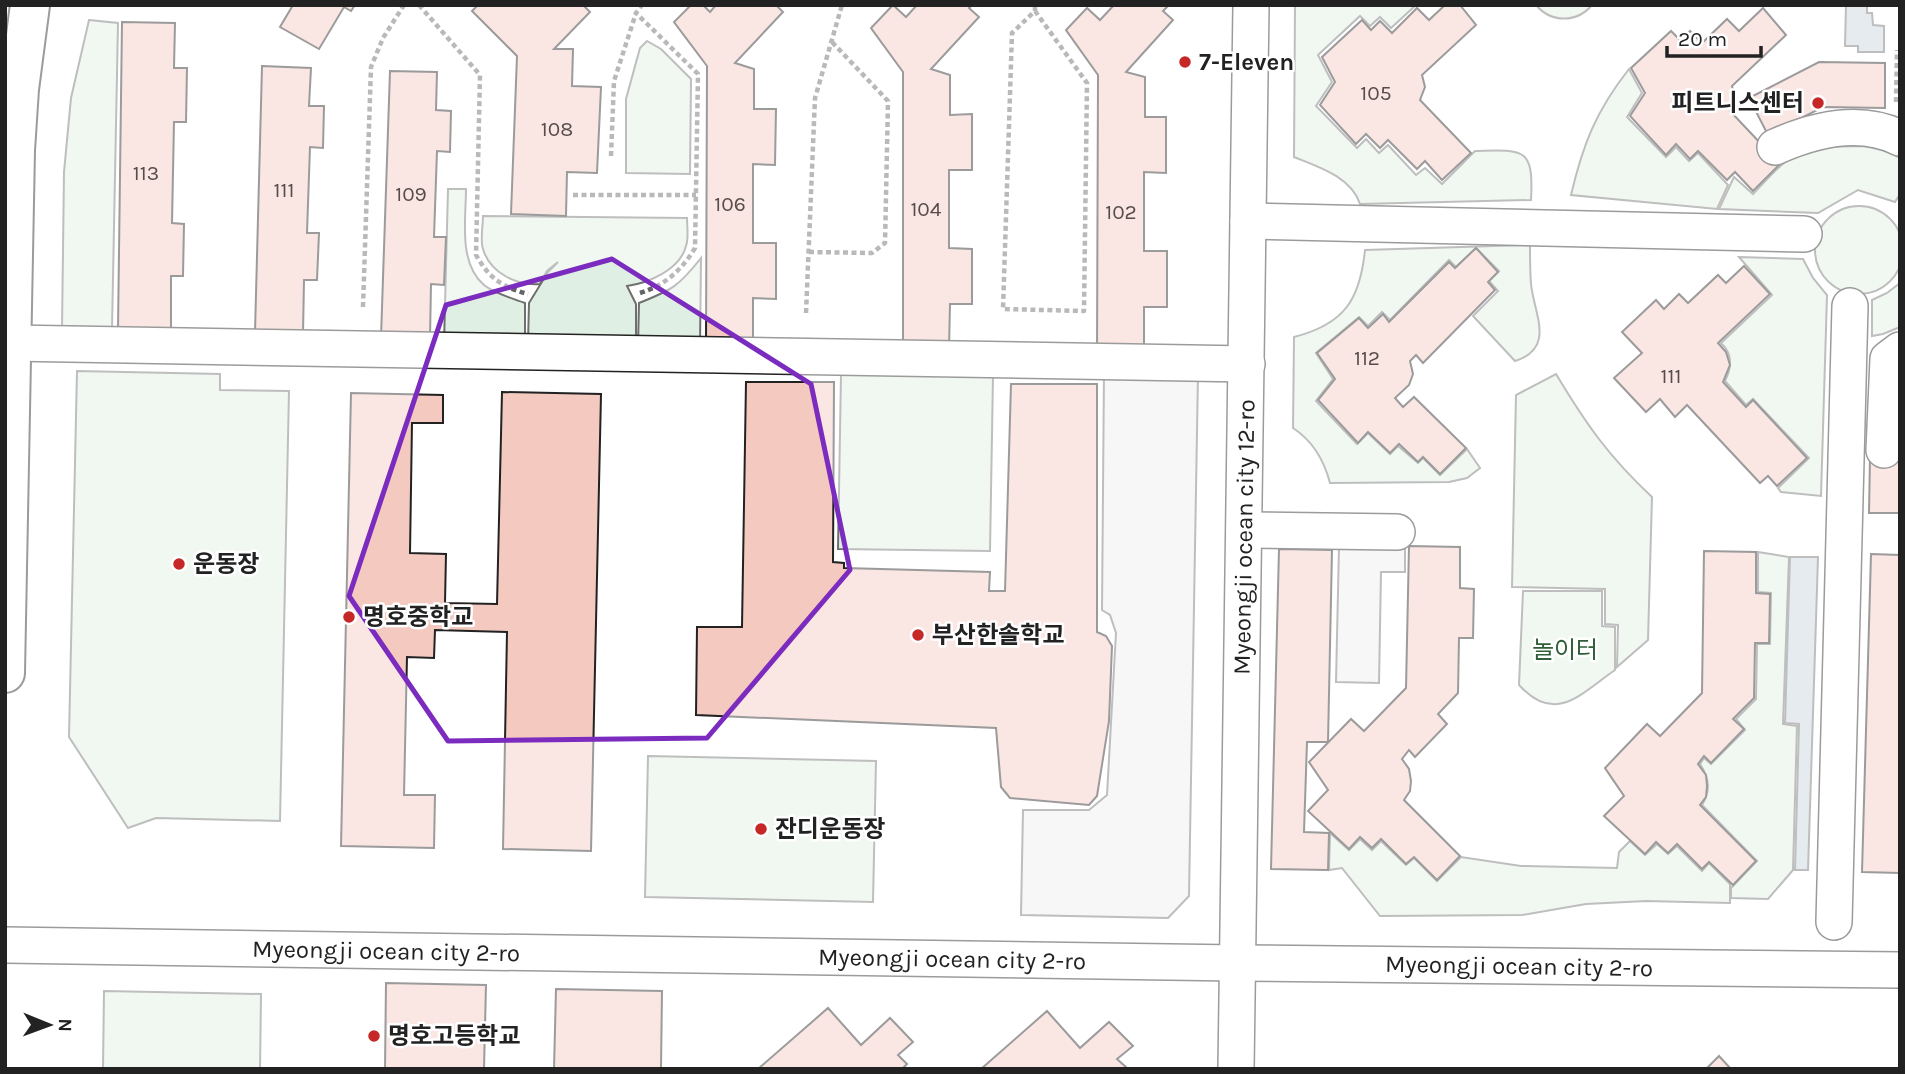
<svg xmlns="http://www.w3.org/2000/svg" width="1905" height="1074" font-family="Karla,'Noto Sans KR',sans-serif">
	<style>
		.green { fill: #e0efe3; stroke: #6f6f6f; stroke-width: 2 }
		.parking { fill: #ededed; stroke: #6f6f6f; stroke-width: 2 }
		.water { fill: #c7d3dd; stroke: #6f6f6f; stroke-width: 2 }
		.building { fill: #f3c9c0; stroke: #222; stroke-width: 2 }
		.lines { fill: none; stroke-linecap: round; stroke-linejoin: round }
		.minor-casing { stroke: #222; stroke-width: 38 }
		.major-casing { stroke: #222; stroke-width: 42 }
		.path { stroke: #646464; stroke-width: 4.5; stroke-dasharray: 5 3.5; stroke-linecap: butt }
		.minor { stroke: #fff; stroke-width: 35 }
		.major { stroke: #fff; stroke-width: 38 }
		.marked { fill: none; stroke: #7b2cbf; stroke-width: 5; stroke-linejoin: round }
		.poi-dot { fill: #c62828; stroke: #fff; stroke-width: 2.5 }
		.labels { text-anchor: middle; stroke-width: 5; stroke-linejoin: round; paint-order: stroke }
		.number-label { font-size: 21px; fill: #564c4a }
		.poi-label { font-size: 24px; font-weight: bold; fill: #222; stroke: #fff; text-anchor: start }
		.street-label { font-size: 24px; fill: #222; stroke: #fff }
		.park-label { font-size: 24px; fill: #2f5e38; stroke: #fff }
	</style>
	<rect width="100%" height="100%" fill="#fff"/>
	<g class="green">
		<path d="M1295 5H1416L1391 28 1380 17 1370 26 1360 16 1318 55 1332 82 1316 106 1357 148 1366 139 1379 153 1388 145 1416 175 1425 168 1442 184 1475 151C1523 150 1534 146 1531 200L1360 204C1351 177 1319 167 1294 157Z"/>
		<path d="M1536 5H1592C1577 23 1551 23 1536 5Z"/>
		<path d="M89 20 118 23 112 329H62L64 172 71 98Z"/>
		<path d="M647 41 661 49 691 79 690 174 626 173V99L640 48Z"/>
		<path d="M1629 69 1642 93 1627 117 1666 157 1676 147 1689 161 1698 153 1728 185 1717 209 1571 195C1583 144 1596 111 1629 69Z"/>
		<path d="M1864 146 1886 151 1900 158V194L1895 202 1858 190 1818 213 1719 209 1734 177 1753 194C1763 184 1773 172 1784 163 1805 146 1839 146 1864 146Z"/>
		<path d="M448 189H466C466 219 458 263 484 285 495 294 512 298 525 303V345L444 344Z"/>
		<circle cx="1859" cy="250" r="44"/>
		<path d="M483 216 687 218C687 226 689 238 686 246 680 270 648 283 627 286L636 304V344L528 343 529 303 548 272 558 262 547 271 540 284C517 286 490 273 483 249 480 240 483 226 483 216Z"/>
		<path d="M1530 245C1530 258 1530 271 1531 284 1534 314 1556 348 1515 361L1473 316 1498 291 1489 281 1499 271 1476 248 1456 267 1449 260 1390 320 1382 312 1368 326 1359 317 1316 353 1333 379 1316 401 1357 444 1368 433 1390 454 1398 446 1418 463 1423 458 1440 475 1467 449 1480 468 1467 478 1449 482 1330 483C1324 460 1313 441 1293 428L1294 337C1345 324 1360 299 1365 250Z"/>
		<path d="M1739 257 1803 259 1813 278 1827 295 1821 496 1781 492 1778 488 1809 458 1753 399 1746 405 1725 381C1732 367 1733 354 1721 343L1772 295Z"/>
		<path d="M701 258 700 346 638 345 639 303C672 290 679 286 701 258Z"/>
		<path d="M1900 283V327L1883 334 1872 336V300L1887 293Z"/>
		<path d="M77 371 220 374V390L289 391 280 821 156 818 128 828 69 737Z"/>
		<path d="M841 374 993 376 990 551 838 549Z"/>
		<path d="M1556 374C1586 424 1609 457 1652 497L1648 640 1617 667 1618 625 1605 624V589L1512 587 1516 395Z"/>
		<path d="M1758 552 1789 557 1783 724 1797 726 1793 870 1768 899 1731 898V888L1757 861 1702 805C1711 791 1709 777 1700 764L1704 758 1711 764 1745 730 1736 719 1756 699 1757 644H1770L1771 593 1758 592Z"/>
		<path d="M1523 591H1602V626L1615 627V670C1580 694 1556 725 1519 685Z"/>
		<path d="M648 756 876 761 873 902 645 897Z"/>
		<path d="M1330 833 1349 850 1360 839 1372 850 1381 841 1406 865 1414 858 1437 881 1461 857 1521 866 1617 868 1619 852 1630 841 1645 855 1657 844 1668 854 1677 846 1702 871 1709 863 1730 884V903L1646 901 1586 904 1522 915 1380 916 1342 868 1329 870Z"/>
		<path d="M104 991 261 994 260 1069H103Z"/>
	</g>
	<g class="parking">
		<path d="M1104 371 1198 374 1189 896 1168 918 1021 915 1023 810H1089L1107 795 1116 633 1110 615 1102 610Z"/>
		<path d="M1339 546 1405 547V572H1381L1379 683 1336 682Z"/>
	</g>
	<g class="water">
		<path d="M1846 5H1867V13H1872L1873 25 1884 26V52H1858V46H1845Z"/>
		<path d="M1790 557H1818L1808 870H1795L1799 724 1785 723Z"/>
	</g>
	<g class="building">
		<path d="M293 5H355L351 11 344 7 319 49 280 27Z"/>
		<path d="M478 5H583L590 12 554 49H573L572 86 601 87 597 173 567 172 566 216 511 214 517 56 472 11Z"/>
		<path d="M691 5H703L710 12 716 5H776L783 12 735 63 754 69V109H776L775 165 753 164V243H776V299L753 298V345L706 344 707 66 674 22Z"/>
		<path d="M893 5 906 17 917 5H972L969 8 979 17 931 69 950 75V115L972 114V170H949V248L972 249V304H950L949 350H903V72L871 28Z"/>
		<path d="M1114 5H1169L1163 11 1173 20 1126 72 1145 77V117H1166V173L1144 172V251H1167V307H1144V353H1097L1098 75 1066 30 1087 8 1100 20Z"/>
		<path d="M1445 5H1460L1476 25 1422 75 1425 87 1420 100 1471 153 1442 180 1425 161 1417 169 1388 140 1380 148 1366 134 1356 144 1320 105 1335 82 1322 57 1362 20 1371 30 1380 21 1392 33 1417 8 1429 20Z"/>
		<path d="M1763 8 1786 35 1732 86 1735 98 1730 111 1780 164 1753 191 1735 172 1727 180 1698 151 1690 159 1676 144 1666 155 1630 116 1645 93 1631 68 1671 31 1681 41 1690 31 1702 43 1727 19 1739 31Z"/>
		<path d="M122 22 175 23 174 68H187L186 122H174L172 223 184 224 183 276H171V330L118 329Z"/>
		<path d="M1819 62 1885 63V108L1823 107 1768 135 1749 98Z"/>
		<path d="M262 66 311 68 309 106H324L323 148 310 147 307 233H319L317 280H304L303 334 255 332Z"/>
		<path d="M390 71 437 72 436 110 451 111 450 152 437 151 434 237H446L444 285 431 284 430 338 381 337Z"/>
		<path d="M1476 248 1498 272 1488 282 1495 290 1423 363 1416 355 1410 361 1413 374 1409 385 1395 398 1403 407 1414 397 1466 448 1440 474 1423 457 1418 462 1399 444 1390 453 1368 432 1358 443 1318 400 1335 379 1317 353 1359 318 1368 328 1383 314 1389 322 1449 262 1455 268Z"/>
		<path d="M1744 266 1770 294 1718 343 1726 352 1730 365 1723 382 1746 407 1753 400 1807 458 1777 486 1768 476 1760 483 1687 405 1675 417 1660 399 1646 412 1614 378 1642 353 1622 332 1656 300 1664 309 1679 294 1688 303 1718 275 1726 283Z"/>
		<path d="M746 382H834L833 562 844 563V568L990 572 989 591H1005L1011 384H1097V632L1106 636 1112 646 1109 721 1097 796 1089 805 1010 798 1001 787 996 728 696 715 697 627H742Z"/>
		<path d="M502 392 601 394 591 851 503 849 507 632 435 630 434 658 407 657 404 795H435L434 848 341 846 351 393 443 395V423H412L410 553 446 554 445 603 497 604Z"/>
		<path d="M1870 457 1900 458V513H1869Z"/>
		<path d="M1409 546 1460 547V588L1474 589 1473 638H1459L1458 693 1438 714 1447 724 1415 757 1409 750 1402 759 1409 769 1411 781 1410 791 1404 800 1460 856 1437 880 1414 857 1406 864 1381 839 1372 848 1360 837 1349 849 1308 811 1328 790 1309 762 1351 719 1364 731 1406 688Z"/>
		<path d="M1279 549 1332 550 1328 742H1307L1304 832 1329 833 1328 870 1271 869Z"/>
		<path d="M1704 551 1756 552V593L1770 594 1769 643H1755L1754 698 1733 719 1744 729 1711 763 1704 756 1698 764 1706 775 1707 786 1706 797 1700 805 1756 861 1733 885 1709 862 1702 869 1677 844 1668 853 1656 842 1645 854 1604 816 1624 796 1605 768 1647 724 1660 736 1702 693Z"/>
		<path d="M1871 554 1900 555V873L1862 872Z"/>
		<path d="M386 983 486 985 484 1069H385Z"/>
		<path d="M556 989 662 991 661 1069H554Z"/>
		<path d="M828 1008 861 1045 890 1018 913 1042 898 1055 907 1064 902 1069H758Z"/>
		<path d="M1047 1011 1080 1048 1109 1022 1133 1046 1117 1059 1127 1068 981 1069Z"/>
		<path d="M1719 1056 1731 1069H1706Z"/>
	</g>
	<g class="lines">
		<g class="minor-casing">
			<g id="minor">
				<path d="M1775 147C1813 130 1860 118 1900 138"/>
				<path d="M1248 221 1804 234"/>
				<path d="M11 343 1247 364"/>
				<path d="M1884 450 1888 359 1900 350"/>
				<path d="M1244 530 1397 532"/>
				<path d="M1834 922 1850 306"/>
				<path d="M5 945 1237 963 1900 970"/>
				<path d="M1236 1069 1251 5"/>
			</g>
		</g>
		<g class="major-casing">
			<path id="major" d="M5 673 15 150 19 89 30 5"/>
		</g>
		<g class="path">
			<path d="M419 5 480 75 476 255C489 278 502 287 528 294"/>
			<path d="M1035 11 1087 83 1084 311 1003 309 1012 33 1035 11V5"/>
			<path d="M1896 102 1897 50"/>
			<path d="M611 156 614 81 636 13"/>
			<path d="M573 195H696"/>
			<path d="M809 252 872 253 885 243 888 101 832 42"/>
			<path d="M640 293C665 285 681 271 695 248L698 74 636 13 642 5"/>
			<path d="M363 307 371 67 383 38 404 5"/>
			<path d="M806 313 815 98 842 5"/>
		</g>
		<use href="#minor" class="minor"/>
		<use href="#major" class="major"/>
	</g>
	<path d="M0 0H1905V1074H0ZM612 259 811 384 850 570 707 738 448 741 349 596 446 305Z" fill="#fff" fill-opacity=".55" fill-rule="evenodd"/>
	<path class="marked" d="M612 259 811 384 850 570 707 738 448 741 349 596 446 305Z"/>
	<g class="poi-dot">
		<circle cx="1185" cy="62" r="7"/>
		<circle cx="1818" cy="103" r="7"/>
		<circle cx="179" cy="564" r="7"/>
		<circle cx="349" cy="617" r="7"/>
		<circle cx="918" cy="635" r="7"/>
		<circle cx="761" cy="829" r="7"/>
		<circle cx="374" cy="1036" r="7"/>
	</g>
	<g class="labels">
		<g class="number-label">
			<text x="1376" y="100">105</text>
			<text x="557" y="136">108</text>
			<text x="146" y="180">113</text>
			<text x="284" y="197">111</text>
			<text x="411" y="201">109</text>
			<text x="730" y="211">106</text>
			<text x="926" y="216">104</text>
			<text x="1121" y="219">102</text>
			<text x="1367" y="365">112</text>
			<text x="1671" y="383">111</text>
		</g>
		<g class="poi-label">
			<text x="1199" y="70">7-Eleven</text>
			<text x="1804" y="111" text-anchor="end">피트니스센터</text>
			<text x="193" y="572">운동장</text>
			<text x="363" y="625">명호중학교</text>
			<text x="932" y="643">부산한솔학교</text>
			<text x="775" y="837">잔디운동장</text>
			<text x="388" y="1044">명호고등학교</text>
		</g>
		<g class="street-label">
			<text transform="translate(1244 537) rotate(-89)" y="8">Myeongji ocean city 12-ro</text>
			<text transform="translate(386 951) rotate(1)" y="8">Myeongji ocean city 2-ro</text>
			<text transform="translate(952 959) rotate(1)" y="8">Myeongji ocean city 2-ro</text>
			<text transform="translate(1519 966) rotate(1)" y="8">Myeongji ocean city 2-ro</text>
		</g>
		<g class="park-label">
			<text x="1565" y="658">놀이터</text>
		</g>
	</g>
	<rect width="1905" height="1074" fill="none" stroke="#222222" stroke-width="14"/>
	<g transform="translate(49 1025) rotate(91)" stroke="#ffffff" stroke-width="5" paint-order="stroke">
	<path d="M0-5L12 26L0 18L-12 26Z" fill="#222222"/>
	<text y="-10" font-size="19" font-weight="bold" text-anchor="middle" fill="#222222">N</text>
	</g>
	<path d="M1667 46v10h94v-10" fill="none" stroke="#222222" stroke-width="3.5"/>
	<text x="1678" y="46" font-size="21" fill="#222222" stroke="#ffffff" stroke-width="5" paint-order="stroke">20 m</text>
</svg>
